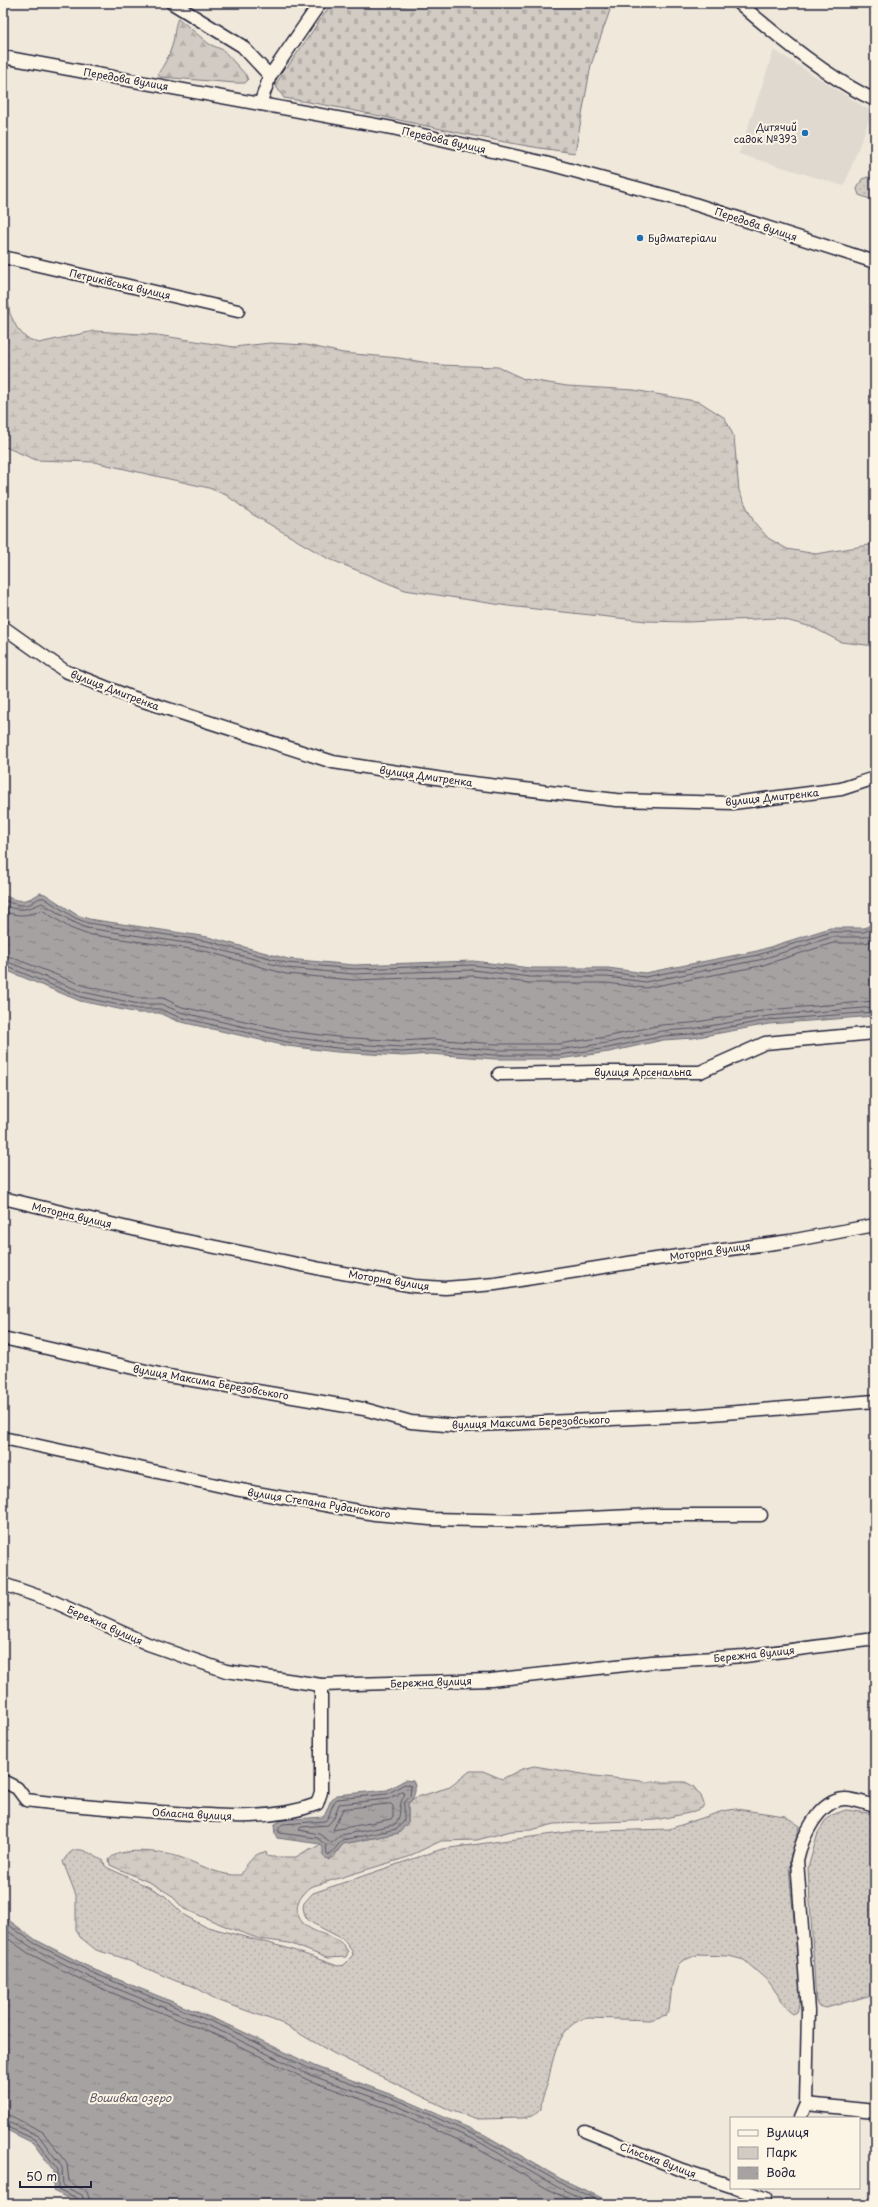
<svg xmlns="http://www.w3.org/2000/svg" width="878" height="2207" font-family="'Playpen Sans',sans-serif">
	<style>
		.built { fill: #e0d9cf }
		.green { fill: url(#green-dots); stroke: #7a767f }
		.forest { fill: url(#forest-firs); stroke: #7a767f }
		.wetland { fill: url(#wetland-marsh); stroke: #7a767f }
		.cemetery { fill: url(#cemetery-stones); stroke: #7a767f }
		.water { fill: url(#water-ripples); stroke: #716f79 }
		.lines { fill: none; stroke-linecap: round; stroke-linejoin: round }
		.shore { stroke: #575564; stroke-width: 1 }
		.minor-casing { stroke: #22223b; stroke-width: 15 }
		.minor { stroke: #fcf5e5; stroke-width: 12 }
		.poi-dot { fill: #1f6fb2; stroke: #fcf5e5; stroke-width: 1.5 }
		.labels { text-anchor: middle; stroke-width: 4; stroke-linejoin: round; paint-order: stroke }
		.street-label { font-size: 10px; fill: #22223b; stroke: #fcf5e5 }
		.poi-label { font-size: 10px; fill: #22223b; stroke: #fcf5e5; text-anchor: end }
		.water-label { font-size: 11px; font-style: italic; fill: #575564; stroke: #fcf5e5 }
	</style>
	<defs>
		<pattern id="green-dots" width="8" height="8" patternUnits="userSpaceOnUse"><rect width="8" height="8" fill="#d1cbc3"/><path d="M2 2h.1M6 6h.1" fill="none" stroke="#b3aea8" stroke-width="1.8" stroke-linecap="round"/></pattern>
		<pattern id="forest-firs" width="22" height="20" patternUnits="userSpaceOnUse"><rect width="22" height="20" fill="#d1cbc3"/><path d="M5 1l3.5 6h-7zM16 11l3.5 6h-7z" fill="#b3aea8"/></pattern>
		<pattern id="wetland-marsh" width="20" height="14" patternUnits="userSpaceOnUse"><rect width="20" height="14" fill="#d1cbc3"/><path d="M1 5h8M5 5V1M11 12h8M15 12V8" fill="none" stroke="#b3aea8"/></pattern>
		<pattern id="cemetery-stones" width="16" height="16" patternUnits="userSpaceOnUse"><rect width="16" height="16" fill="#d1cbc3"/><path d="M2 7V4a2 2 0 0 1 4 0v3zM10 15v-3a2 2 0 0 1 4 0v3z" fill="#b3aea8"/></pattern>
		<pattern id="water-ripples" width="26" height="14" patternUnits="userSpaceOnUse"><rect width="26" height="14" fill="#a6a2a2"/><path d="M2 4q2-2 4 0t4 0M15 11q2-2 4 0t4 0" fill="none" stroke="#878485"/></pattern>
	</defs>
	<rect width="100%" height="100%" fill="#efe8db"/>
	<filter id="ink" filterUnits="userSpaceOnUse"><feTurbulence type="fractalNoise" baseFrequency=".025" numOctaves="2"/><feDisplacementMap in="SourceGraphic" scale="8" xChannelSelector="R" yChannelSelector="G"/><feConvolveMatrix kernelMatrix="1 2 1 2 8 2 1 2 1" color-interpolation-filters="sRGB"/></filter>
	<g filter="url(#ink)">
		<path class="built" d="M774 50 872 112 844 186 739 154Z"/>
		<g class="green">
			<path d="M868 177 875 179V201L859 195 857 189 862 179Z"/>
			<path d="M736 1809 785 1816 800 1826 791 1854 789 1868 800 1986V2001L797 2012 793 2014 789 2011 769 1982 744 1960 729 1956 697 1955 682 1961 678 1965 672 1985 669 2011 666 2015 650 2020 588 2018C559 2022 553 2058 548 2082 545 2092 541 2099 541 2109L533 2116 523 2118 478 2119 452 2111 333 2053 281 2023 217 2000 195 1987 176 1981 120 1957 96 1950 80 1937 76 1929V1895L63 1862C75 1839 89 1854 104 1861L105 1866 108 1868 153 1889 165 1896 184 1915 204 1926 287 1948 338 1966 343 1965 353 1955 352 1951 343 1939 312 1923 305 1917 303 1907 304 1903 313 1893 442 1849 568 1832 669 1829 723 1811Z"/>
			<path d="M846 1810 875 1814V1994L826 2008 818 2006 816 2002 808 1868 818 1833 825 1821 832 1815Z"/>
		</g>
		<path class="forest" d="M178 18 209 44 223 50 246 75 248 80 245 83H235L160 77 158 74C164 65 169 56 172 46 175 36 174 27 178 18Z"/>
		<g class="wetland">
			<path d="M3 299 8 300 10 314 17 328 26 338 39 343 94 331 157 335 234 347 270 343 306 345 343 353 399 358 440 365 498 367 524 379 567 386 634 390 700 402 725 418 734 437 739 491 754 522 768 538 787 549 816 554 875 544V646L841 642 812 627 778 618 687 622 646 621 508 606 405 590 327 558 252 514 226 495 209 488 94 462 36 460 3 446Z"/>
			<path d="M534 1766 595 1776 650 1782H685L693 1786 701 1796 704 1804 702 1808 689 1813 655 1820 555 1824 531 1830 511 1831 477 1840 441 1841 405 1858 310 1887C297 1897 292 1912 304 1924 318 1937 339 1933 348 1952L346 1957 327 1958 289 1943 260 1939 237 1931 184 1909 171 1895 153 1884 110 1865 109 1860C118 1846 162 1852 176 1856 193 1861 209 1871 226 1874 231 1875 236 1875 241 1875 246 1865 254 1852 266 1852L267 1856 271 1857H296L309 1849 317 1848 320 1844 333 1858 343 1844 399 1833 408 1822V1804L414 1798 450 1787 470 1771H483L502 1779 522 1769Z"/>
		</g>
		<path class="cemetery" d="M332 3H595L610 10 591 65 575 153C477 141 382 113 284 98L275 85Z"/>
		<g class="water">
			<path d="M40 893 45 894 77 915 89 919 208 937 288 959 354 965 473 961 530 968H608L645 973 757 951 830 928H864L875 923V1016L769 1024 693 1038 663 1040 609 1052 559 1059H495L431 1054 403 1056 337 1052 287 1046 177 1021 159 1013H138L80 1001 3 969V895C19 902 25 903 40 893Z"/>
			<path d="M405 1780 413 1781C418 1789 414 1798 408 1804V1822L399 1833 343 1844 329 1860 323 1856V1847L320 1844 277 1838 275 1834 274 1825 281 1820 323 1817C329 1810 327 1802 336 1795L387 1790Z"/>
			<path d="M3 1916 36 1940 95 1970 229 2025 314 2066 403 2099 485 2135 561 2179 615 2204H80L53 2191 54 2171 33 2143 3 2128Z"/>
		</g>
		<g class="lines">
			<g class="shore">
				<path d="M3 900C11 903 23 908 32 903 36 901 38 897 44 898L75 918 88 923 207 941 287 963 354 969 473 965 530 972H607L645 977 758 955 831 932H864L875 927"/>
				<path d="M3 905C20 912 26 910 42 903L73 922 87 928 206 946 287 968 353 974 473 970 530 977H607L645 982 759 960 832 937H865L875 933"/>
				<path d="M3 911C17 917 29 916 42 910L70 928 86 934 205 951 286 974 353 980 473 976 529 983H607L645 988 760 966 833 943H865L875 940"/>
				<path d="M3 954 85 986 139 998H163L182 1007 289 1031 338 1037 402 1041 432 1039 495 1044H558L606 1037 661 1025 691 1023 767 1010 875 1001"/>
				<path d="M3 960 83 992 138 1004H161L180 1012 288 1037 337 1043 402 1047 432 1045 495 1050H558L607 1043 662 1031 692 1029 768 1016 875 1007"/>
				<path d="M3 965 81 997 138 1009H160L179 1017 287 1042 337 1048 402 1052 431 1050 495 1055H559L608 1048 663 1036 692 1034 768 1020 875 1012"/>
				<path d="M405 1784 411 1786 410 1796 404 1803V1821L397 1829 342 1840 330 1855 327 1854 326 1845 317 1838 279 1833V1827L283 1824 325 1821C332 1814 330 1805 337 1799L387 1794Z"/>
				<path d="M402 1792 405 1794C396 1807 404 1815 394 1825L341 1835 332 1843 319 1834 299 1830 301 1827 328 1825 334 1818 339 1804 388 1799Z"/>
				<path d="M391 1804 393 1806V1816L391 1819 333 1830 343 1809Z"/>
				<path d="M3 1921 34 1943 93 1973 227 2028 312 2070 402 2102 483 2139 559 2182 606 2204"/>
				<path d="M3 1928 31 1947 91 1978 225 2033 310 2075 400 2107 481 2143 557 2187 594 2204"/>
				<path d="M3 1935 28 1953 88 1983 223 2038 308 2080 397 2112 478 2149 553 2192 580 2204"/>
				<path d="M3 2114 11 2116 43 2132 67 2164 69 2182 87 2192 91 2204"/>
				<path d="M3 2120 39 2136 62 2167 63 2186 82 2195 85 2204"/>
				<path d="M3 2125 36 2140 58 2170V2189L78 2199 80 2204"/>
			</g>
			<g class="minor-casing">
				<g id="minor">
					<path d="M172 3 242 46 270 76 260 104"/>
					<path d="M739 3C777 36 830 80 875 100"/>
					<path d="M3 57 392 128 545 163 685 201 875 262"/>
					<path d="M270 76 320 3"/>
					<path d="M3 257 238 311"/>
					<path d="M3 627 65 671 128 696 333 762 456 781 616 800 733 803 841 789 875 778"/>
					<path d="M499 1074 593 1072H700L765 1043 875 1033"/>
					<path d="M3 1198 153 1234 321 1269 414 1286 445 1288 495 1284 641 1261 790 1241 875 1225"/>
					<path d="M3 1338 168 1376 364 1409 411 1422 457 1426 699 1415 875 1401"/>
					<path d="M3 1438 235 1489 375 1514 430 1519 527 1521 653 1515H761"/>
					<path d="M3 1584 52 1601 148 1644 226 1671 321 1685 491 1680 652 1662 745 1656 875 1639"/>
					<path d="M3 1781 17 1788 26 1800C71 1806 115 1809 160 1812 211 1815 267 1823 317 1804L321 1792V1685"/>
					<path d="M806 2104 875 2111"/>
					<path d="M800 2118 806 2104 808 2011 797 1860C802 1838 818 1801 844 1799 853 1798 866 1804 875 1806"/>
					<path d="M585 2131 682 2170 731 2186"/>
					<path d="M736 2188 764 2198"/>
				</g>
			</g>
			<use href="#minor" class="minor"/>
		</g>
	</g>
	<g class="poi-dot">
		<circle cx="805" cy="133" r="4"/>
		<circle cx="640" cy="238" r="4"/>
	</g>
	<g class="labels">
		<g class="street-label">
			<text transform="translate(126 79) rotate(10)" y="4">Передова вулиця</text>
			<text transform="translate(444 140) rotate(13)" y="4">Передова вулиця</text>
			<text transform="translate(756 224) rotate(18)" y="4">Передова вулиця</text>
			<text transform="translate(120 284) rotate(13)" y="4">Петриківська вулиця</text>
			<text transform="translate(115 690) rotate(21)" y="4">вулиця Дмитренка</text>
			<text transform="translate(426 776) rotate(8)" y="4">вулиця Дмитренка</text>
			<text transform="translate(772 797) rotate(-6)" y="4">вулиця Дмитренка</text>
			<text x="643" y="1076">вулиця Арсенальна</text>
			<text transform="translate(72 1215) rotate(13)" y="4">Моторна вулиця</text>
			<text transform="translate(710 1251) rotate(-8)" y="4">Моторна вулиця</text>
			<text transform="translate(389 1280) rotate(9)" y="4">Моторна вулиця</text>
			<text transform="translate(211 1382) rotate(10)" y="4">вулиця Максима Березовського</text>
			<text transform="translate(531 1422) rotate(-2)" y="4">вулиця Максима Березовського</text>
			<text transform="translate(319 1503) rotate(9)" y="4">вулиця Степана Руданського</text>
			<text transform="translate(105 1625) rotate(24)" y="4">Бережна вулиця</text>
			<text transform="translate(754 1654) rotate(-6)" y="4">Бережна вулиця</text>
			<text transform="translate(431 1682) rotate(-2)" y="4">Бережна вулиця</text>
			<text transform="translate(192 1814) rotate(3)" y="4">Обласна вулиця</text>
			<text transform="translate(658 2160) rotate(21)" y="4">Сільська вулиця</text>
		</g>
		<g class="poi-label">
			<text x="797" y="131">Дитячий<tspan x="797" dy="12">садок №393</tspan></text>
			<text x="648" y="242" text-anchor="start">Будматеріали</text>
		</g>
		<g class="water-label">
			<text x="130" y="2102">Вошивка озеро</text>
		</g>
	</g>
	<rect width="878" height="2207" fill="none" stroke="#fcf5e5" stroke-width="16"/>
	<rect x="8" y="8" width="862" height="2191" fill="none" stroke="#22223b" stroke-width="1.5" filter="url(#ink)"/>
	<rect x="730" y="2117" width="130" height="72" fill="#fcf5e5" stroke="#a5a1a1"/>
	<rect x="738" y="2130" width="20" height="6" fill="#fcf5e5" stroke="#a5a1a1"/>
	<text x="766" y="2137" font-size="12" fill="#22223b">Вулиця</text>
	<rect x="738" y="2147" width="20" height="12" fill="#d1cbc3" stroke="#a5a1a1"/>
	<text x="766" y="2157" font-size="12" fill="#22223b">Парк</text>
	<rect x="738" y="2167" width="20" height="12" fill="url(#water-ripples)" stroke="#a5a1a1"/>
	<text x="766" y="2177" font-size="12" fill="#22223b">Вода</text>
	<path d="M20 2181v6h71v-6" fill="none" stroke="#22223b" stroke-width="2"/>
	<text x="26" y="2181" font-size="12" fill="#22223b" stroke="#fcf5e5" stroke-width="3" paint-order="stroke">50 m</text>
</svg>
